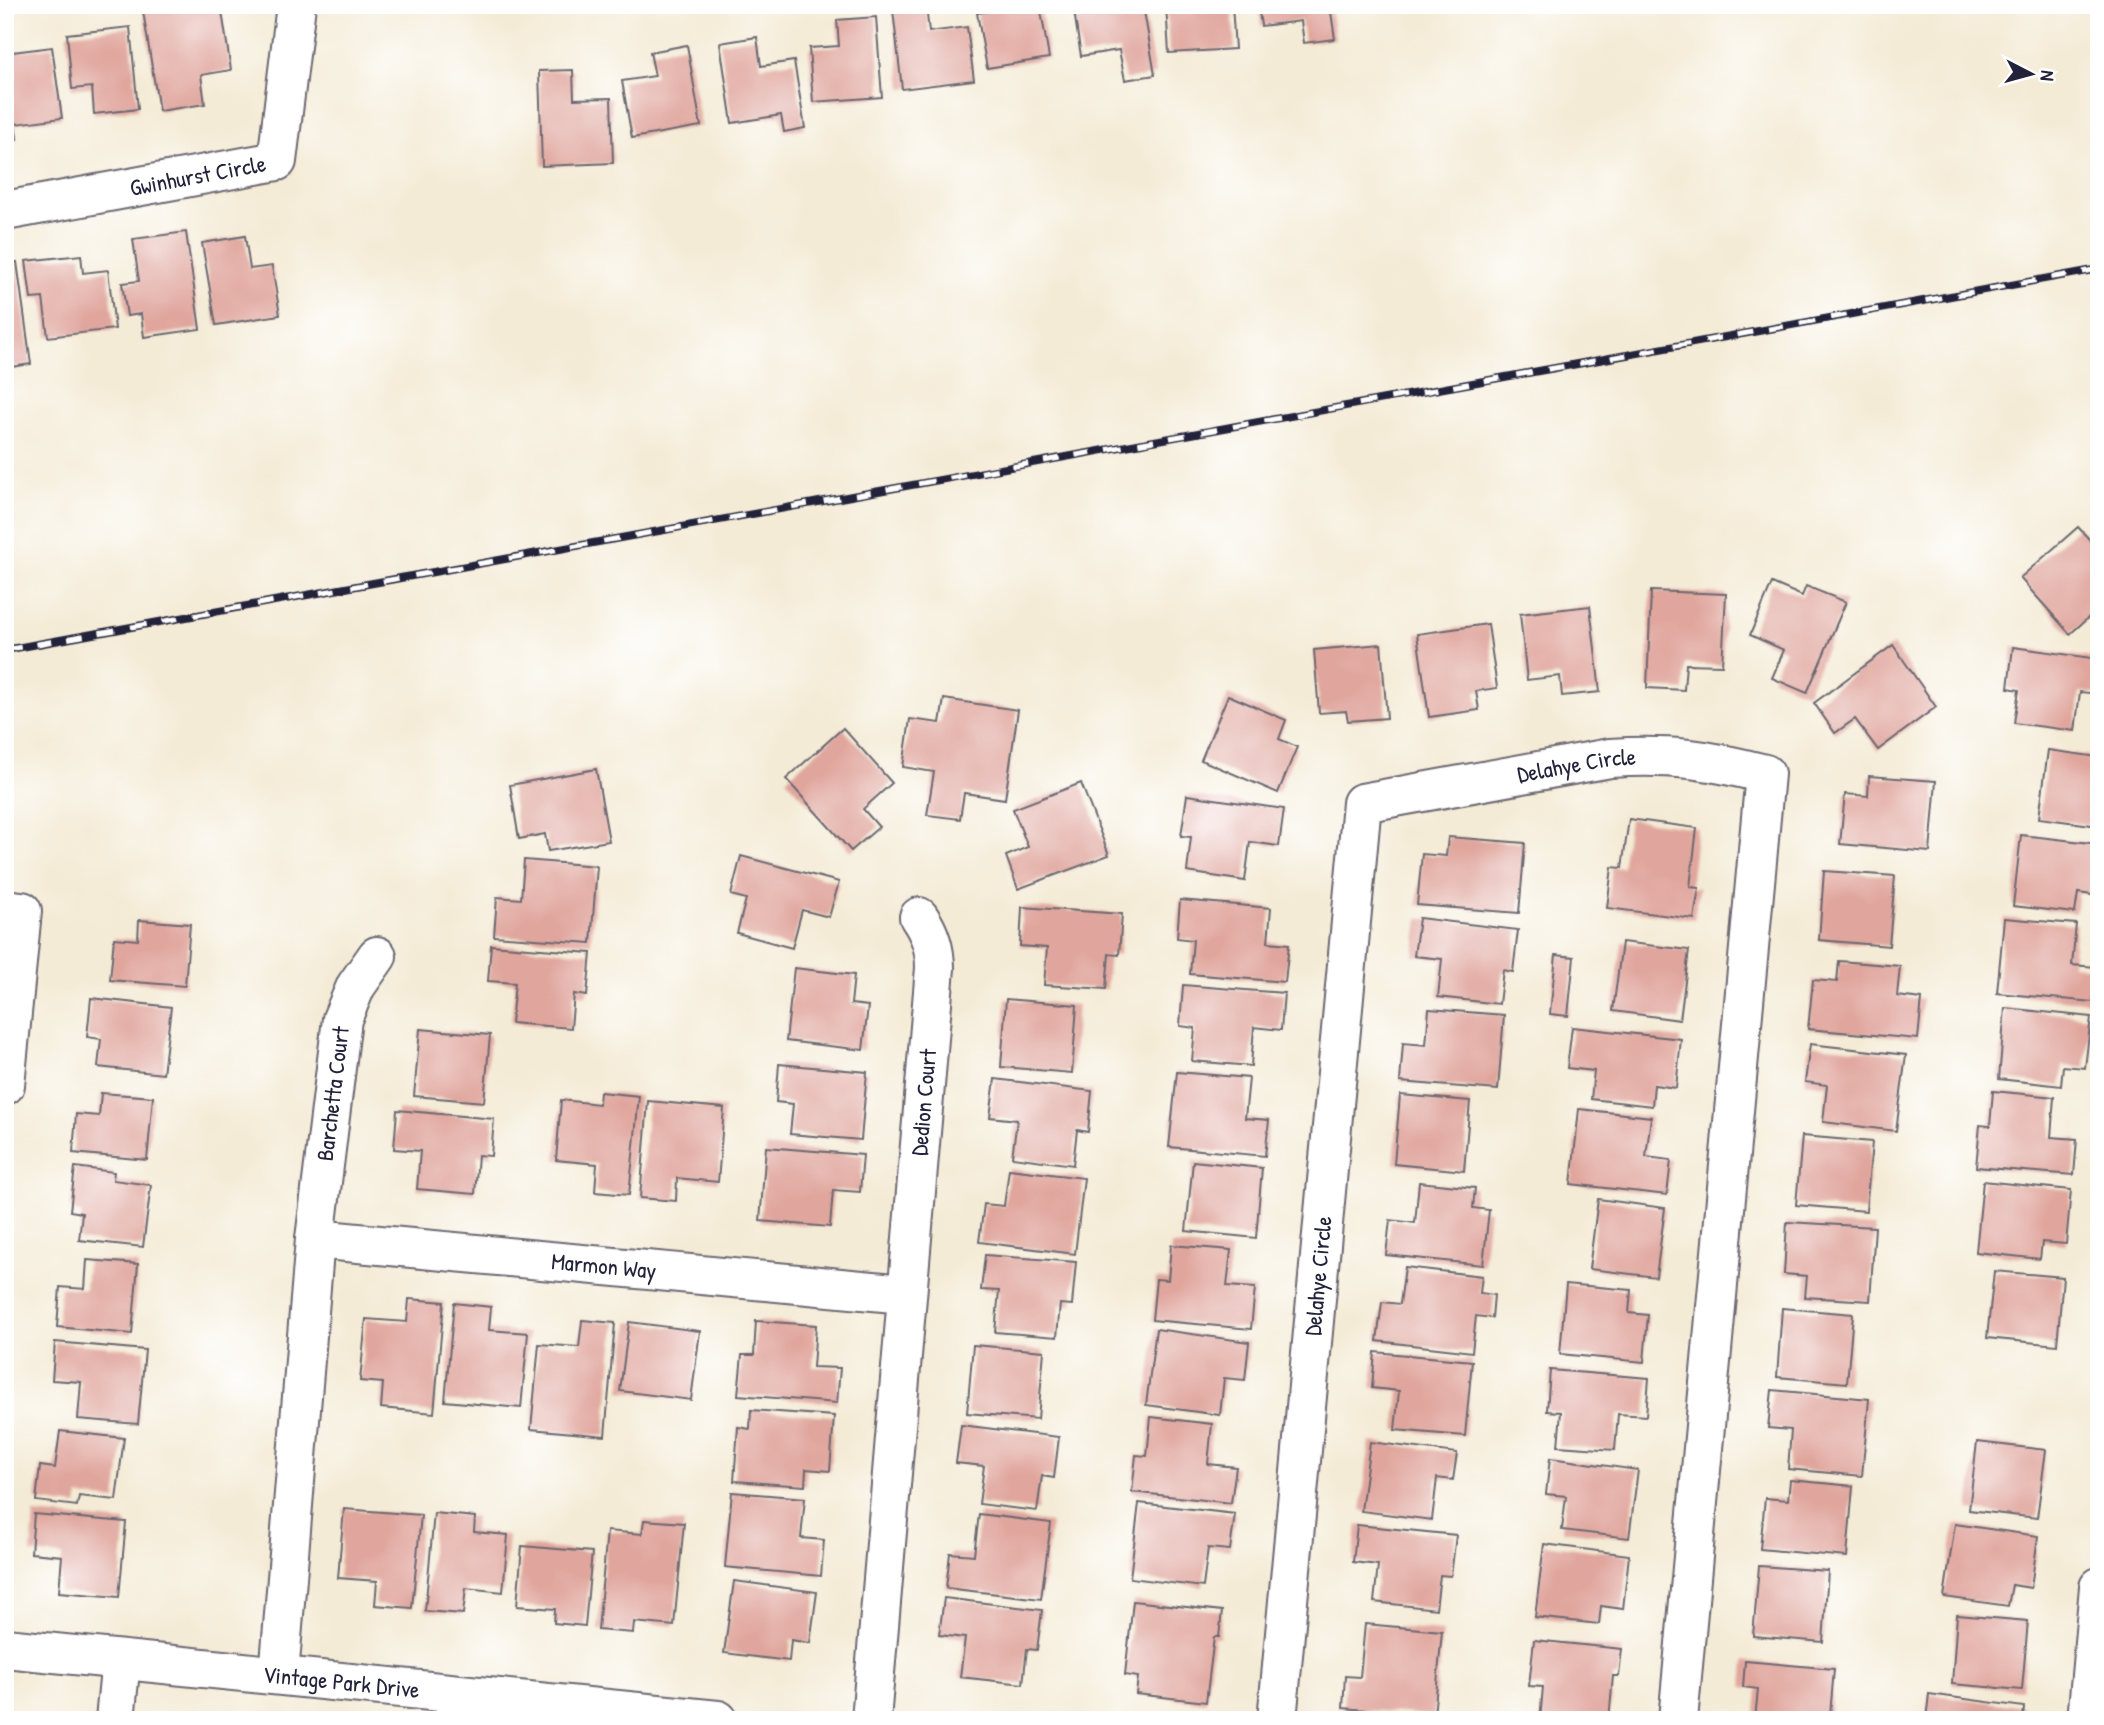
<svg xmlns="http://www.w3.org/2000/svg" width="2104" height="1725" font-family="'Patrick Hand',sans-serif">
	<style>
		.building { fill: #e0a69d }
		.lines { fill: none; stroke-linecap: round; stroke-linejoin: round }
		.minor-casing { stroke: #6c6871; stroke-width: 42 }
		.tertiary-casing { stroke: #6c6871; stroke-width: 42 }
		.minor { stroke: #fff; stroke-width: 38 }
		.tertiary { stroke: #fff; stroke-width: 38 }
		.rail-casing { stroke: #22223b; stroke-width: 8 }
		.rail { stroke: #fff; stroke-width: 5; stroke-dasharray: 16; stroke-linecap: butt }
		.labels { text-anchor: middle; stroke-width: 7; stroke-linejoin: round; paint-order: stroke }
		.street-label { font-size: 23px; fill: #22223b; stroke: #fff }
	</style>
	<rect width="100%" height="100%" fill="#fff"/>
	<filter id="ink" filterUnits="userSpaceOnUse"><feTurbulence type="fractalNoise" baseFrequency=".0143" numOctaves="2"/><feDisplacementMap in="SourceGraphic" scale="14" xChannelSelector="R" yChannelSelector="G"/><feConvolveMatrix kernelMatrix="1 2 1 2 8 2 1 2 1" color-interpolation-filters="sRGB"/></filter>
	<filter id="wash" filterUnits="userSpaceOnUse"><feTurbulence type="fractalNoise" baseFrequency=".00686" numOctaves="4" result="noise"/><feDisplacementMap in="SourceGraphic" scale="28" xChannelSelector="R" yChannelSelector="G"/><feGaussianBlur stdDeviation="1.57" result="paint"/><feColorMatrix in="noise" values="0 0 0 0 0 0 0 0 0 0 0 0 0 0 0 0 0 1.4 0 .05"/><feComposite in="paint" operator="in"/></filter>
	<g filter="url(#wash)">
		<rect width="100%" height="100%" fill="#f4ebd6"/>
		<g id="blocks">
			<g class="building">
				<path d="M182 5H221L231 70 201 75 205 104 159 111 143 11Z"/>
				<path d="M1003 5H1040L1049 58 987 68 977 13 1003 9Z"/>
				<path d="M1073 5H1143L1155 75 1125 80 1119 50 1081 56Z"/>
				<path d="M1166 5H1232L1235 49 1169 53Z"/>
				<path d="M1258 5H1330L1335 39 1304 43 1301 21 1261 26Z"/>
				<path d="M1342 5H1371V7L1343 11Z"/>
				<path d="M926 6 929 32 967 27 974 80 902 89 893 10Z"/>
				<path d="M876 17 882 97 813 102 809 48 839 46 837 20Z"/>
				<path d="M130 27 138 109 94 114 92 87 72 89 67 34Z"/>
				<path d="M757 37 761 66 794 61 805 128 784 132 781 115 732 123 720 43Z"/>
				<path d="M687 45 701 126 632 138 622 81 655 76 650 52Z"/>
				<path d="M52 47 62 118 15 124 17 139 5 141V53Z"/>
				<path d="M573 70 574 99 611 98 613 163 542 166 539 71Z"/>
				<path d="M186 232 200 329 144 337 141 314 127 316 122 283 139 281 133 239Z"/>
				<path d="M245 236 250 269 272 266 280 315 216 325 202 243Z"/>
				<path d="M81 255 83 273 108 270 115 329 48 337 43 298 31 299 26 261Z"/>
				<path d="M17 262 31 364 5 368V264Z"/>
				<path d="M2078 527 2099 550V608L2070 634 2020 578Z"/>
				<path d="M1772 583 1802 596 1806 586 1846 602 1807 693 1772 678 1784 650 1750 635Z"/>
				<path d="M1651 591 1726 594 1722 665 1686 664 1684 690 1647 688Z"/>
				<path d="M1590 606 1600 692 1562 696 1560 676 1527 680 1520 614Z"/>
				<path d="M1488 624 1497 688 1476 691 1479 710 1429 717 1417 634Z"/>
				<path d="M1381 644 1387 718 1348 721 1346 711 1319 713 1314 650Z"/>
				<path d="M1893 645 1936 707 1878 750 1855 719 1835 733 1814 703Z"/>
				<path d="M2013 647 2099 659V694L2080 692 2075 731 2014 723 2019 690 2008 688Z"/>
				<path d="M1228 695 1286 720 1279 739 1297 747 1278 793 1201 760Z"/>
				<path d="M944 699 1018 710 1005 799 964 793 960 819 927 815 934 772 903 767 910 719 940 723Z"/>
				<path d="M843 728 892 783 863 809 879 827 851 851 786 779Z"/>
				<path d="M2048 750 2099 757V826L2039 818Z"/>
				<path d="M596 769 609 841 548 851 545 834 519 839 510 785Z"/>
				<path d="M1869 776 1936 781 1930 852 1840 844 1845 794 1868 796Z"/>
				<path d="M1081 783 1109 855 1018 889 1006 856 1028 847 1013 809Z"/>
				<path d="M1187 795 1284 809 1279 846 1250 842 1245 881 1187 872 1191 837 1181 836Z"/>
				<path d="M1629 819 1697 828 1690 887 1699 888 1694 919 1607 908 1612 867 1622 868Z"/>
				<path d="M2021 835 2099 844V896L2078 893 2075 913 2013 906Z"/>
				<path d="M1448 837 1525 843 1519 913 1417 905 1422 854 1446 856Z"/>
				<path d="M741 856 839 882 829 917 802 910 792 948 737 933 746 899 731 895Z"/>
				<path d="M524 860 597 866 591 943 494 936 497 897 521 899Z"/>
				<path d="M1824 871 1895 876 1889 946 1819 940Z"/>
				<path d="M1180 900 1271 908 1268 942 1289 944 1285 982 1190 974 1193 940 1177 938Z"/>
				<path d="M1022 907 1122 914 1119 955 1109 954 1106 989 1044 985 1047 948 1020 946Z"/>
				<path d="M1419 918 1518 930 1513 972 1503 970 1499 1004 1438 997 1442 959 1414 956Z"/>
				<path d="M2004 918 2076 924 2072 965 2096 967 2093 1002 1997 993Z"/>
				<path d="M139 920 190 924 185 986 110 980 114 938 138 940Z"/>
				<path d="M1622 942 1689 950 1680 1020 1613 1011Z"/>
				<path d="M491 945 591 953 587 996 574 994 571 1028 511 1023 515 983 488 981Z"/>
				<path d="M1556 955 1574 957 1568 1016 1550 1014Z"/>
				<path d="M1839 961 1900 966 1897 996 1922 999 1918 1039 1808 1029 1813 980 1837 982Z"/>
				<path d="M794 968 854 975 851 1004 868 1006 863 1050 786 1041Z"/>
				<path d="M1183 985 1284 993 1281 1030 1254 1027 1251 1066 1192 1061 1195 1028 1180 1026Z"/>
				<path d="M91 998 171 1007 163 1074 98 1067 101 1039 87 1037Z"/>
				<path d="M1006 999 1077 1005 1072 1073 1001 1067Z"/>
				<path d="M2005 1008 2091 1017 2085 1068 2063 1066 2061 1086 1999 1079Z"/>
				<path d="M1429 1009 1504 1015 1498 1090 1400 1082 1403 1043 1426 1045Z"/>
				<path d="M1572 1027 1681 1039 1676 1088 1654 1085 1652 1106 1591 1099 1594 1071 1567 1068Z"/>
				<path d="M420 1029 490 1035 484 1102 414 1096Z"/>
				<path d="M1810 1044 1906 1055 1896 1131 1823 1122 1827 1085 1805 1082Z"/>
				<path d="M779 1064 867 1072 861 1140 790 1134 793 1104 776 1102Z"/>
				<path d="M1177 1072 1249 1078 1245 1118 1269 1120 1265 1156 1169 1147Z"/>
				<path d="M995 1079 1092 1091 1088 1132 1077 1130 1073 1165 1012 1157 1017 1120 990 1117Z"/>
				<path d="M1993 1091 2054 1097 2051 1137 2077 1139 2074 1175 1976 1167 1980 1125 1990 1126Z"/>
				<path d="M600 1092 639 1096 629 1195 595 1192 597 1164 556 1160 561 1100 599 1104Z"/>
				<path d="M101 1093 153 1097 147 1160 73 1153 76 1114 99 1116Z"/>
				<path d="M1400 1095 1470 1101 1464 1171 1394 1164Z"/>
				<path d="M648 1101 724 1108 718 1182 677 1178 676 1201 640 1198Z"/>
				<path d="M1579 1109 1651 1117 1646 1157 1671 1160 1667 1195 1571 1184Z"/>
				<path d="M397 1110 494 1119 491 1156 478 1155 475 1194 417 1189 420 1151 394 1149Z"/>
				<path d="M1802 1136 1872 1142 1866 1211 1796 1205Z"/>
				<path d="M766 1147 863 1155 860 1192 833 1190 830 1227 760 1221Z"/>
				<path d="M1193 1161 1262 1168 1256 1238 1186 1231Z"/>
				<path d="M75 1167 114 1172 113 1180 151 1185 143 1247 79 1240 82 1213 70 1211Z"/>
				<path d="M1009 1169 1084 1178 1075 1254 979 1242 984 1204 1004 1206Z"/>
				<path d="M1983 1181 2071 1190 2066 1244 2042 1242 2040 1259 1976 1252Z"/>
				<path d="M1419 1182 1475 1188 1473 1208 1489 1210 1483 1265 1386 1255 1390 1220 1415 1223Z"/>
				<path d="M1598 1199 1665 1208 1656 1277 1589 1269Z"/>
				<path d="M1787 1222 1875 1227 1870 1301 1805 1297 1807 1276 1784 1274Z"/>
				<path d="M1171 1245 1231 1250 1227 1286 1255 1288 1251 1329 1152 1320 1156 1279 1168 1280Z"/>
				<path d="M985 1255 1076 1262 1072 1305 1060 1304 1057 1337 995 1332 999 1291 981 1290Z"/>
				<path d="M87 1260 138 1264 132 1334 57 1327 60 1287 85 1289Z"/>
				<path d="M1405 1267 1482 1276 1480 1293 1494 1295 1492 1318 1476 1316 1472 1352 1377 1341 1382 1302 1400 1304Z"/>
				<path d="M1994 1271 2063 1277 2057 1345 1987 1338Z"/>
				<path d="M1566 1284 1631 1290 1629 1313 1648 1315 1644 1362 1560 1354Z"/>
				<path d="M409 1299 444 1302 434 1413 381 1408 383 1383 360 1381 366 1319 407 1322Z"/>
				<path d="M454 1303 491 1307 489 1330 528 1333 521 1408 445 1401Z"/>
				<path d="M1782 1308 1853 1314 1847 1383 1777 1377Z"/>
				<path d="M582 1320 615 1323 605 1436 531 1429 539 1344 579 1347Z"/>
				<path d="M756 1321 816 1325 813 1367 840 1368 837 1403 738 1395 742 1355H754Z"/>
				<path d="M629 1322 700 1331 691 1400 620 1391Z"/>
				<path d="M1156 1329 1249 1342 1245 1380 1224 1378 1220 1415 1146 1405Z"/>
				<path d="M55 1342 145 1350 138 1424 78 1419 81 1382 52 1380Z"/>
				<path d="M973 1345 1044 1351 1038 1419 967 1413Z"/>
				<path d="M1375 1352 1472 1361 1465 1436 1395 1430 1399 1391 1372 1388Z"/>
				<path d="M1550 1370 1649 1378 1646 1416 1618 1414 1615 1450 1558 1446 1561 1412 1547 1411Z"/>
				<path d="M1772 1390 1869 1399 1862 1476 1788 1469 1791 1430 1768 1428Z"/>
				<path d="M751 1410 834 1416 830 1471 806 1469 805 1486 734 1481 738 1427 750 1429Z"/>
				<path d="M1151 1417 1212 1424 1208 1464 1236 1467 1231 1503 1132 1492 1136 1455 1147 1456Z"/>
				<path d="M961 1425 1059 1437 1054 1478 1042 1476 1037 1511 979 1504 984 1466 956 1463Z"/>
				<path d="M60 1431 124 1438 116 1500 79 1496 77 1506 36 1501 40 1466 55 1468Z"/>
				<path d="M1370 1442 1457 1453 1453 1480 1437 1478 1432 1520 1361 1511Z"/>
				<path d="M1977 1442 2046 1450 2037 1518 1969 1510Z"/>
				<path d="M1550 1458 1638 1470 1629 1538 1562 1530 1566 1496 1546 1494Z"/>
				<path d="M1790 1480 1853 1486 1847 1557 1760 1549 1765 1498 1788 1500Z"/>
				<path d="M732 1492 805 1498 801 1538 824 1540 821 1576 725 1567Z"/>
				<path d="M1139 1503 1235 1514 1230 1550 1208 1548 1203 1587 1130 1578Z"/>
				<path d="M344 1509 421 1515 412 1608 375 1605 377 1581 338 1578Z"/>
				<path d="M434 1513 475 1517 474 1532 508 1535 503 1592 466 1588 463 1614 425 1611Z"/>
				<path d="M34 1514 126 1522 119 1597 59 1592 62 1556 31 1553Z"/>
				<path d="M979 1514 1051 1523 1041 1599 946 1588 950 1553 974 1555Z"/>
				<path d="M644 1520 684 1523 674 1626 634 1622 633 1633 598 1630 607 1531 642 1534Z"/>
				<path d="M1955 1524 2038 1536 2031 1588 2012 1585 2008 1606 1944 1597Z"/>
				<path d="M1357 1525 1456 1535 1451 1576 1440 1575 1436 1609 1374 1602 1378 1565 1353 1562Z"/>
				<path d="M1544 1544 1629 1555 1623 1609 1601 1606 1599 1624 1535 1617Z"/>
				<path d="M522 1546 592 1552 585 1626 554 1623 555 1609 517 1606Z"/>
				<path d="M1759 1566 1828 1571 1823 1642 1753 1636Z"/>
				<path d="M734 1581 817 1592 810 1643 791 1640 789 1661 724 1653Z"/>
				<path d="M944 1598 1042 1610 1037 1650 1027 1649 1023 1684 960 1677 965 1638 939 1635Z"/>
				<path d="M1133 1601 1222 1611 1219 1637H1214L1206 1702 1136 1694 1138 1677 1125 1675Z"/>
				<path d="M1957 1615 2028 1621 2022 1690 1952 1684Z"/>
				<path d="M1365 1624 1442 1631 1434 1716 1343 1708 1345 1676 1360 1677Z"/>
				<path d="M1534 1640 1622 1649 1619 1676H1613L1609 1720H1540L1543 1687 1529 1686Z"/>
				<path d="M1745 1661 1834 1669 1830 1715H1818V1720H1755L1758 1689 1743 1687Z"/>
				<path d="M1929 1694 2024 1707 2023 1720H1926Z"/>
			</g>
		</g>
	</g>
	<g filter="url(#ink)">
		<use href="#blocks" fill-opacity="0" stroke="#6c6871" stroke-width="2"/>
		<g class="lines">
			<g class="minor-casing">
				<g id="minor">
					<path id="s1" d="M5 211 277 161 296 5"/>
					<path d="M5 909 22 911 5 1085"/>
					<path id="s2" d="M315 1239 905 1294"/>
					<path id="s3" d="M279 1675 315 1239 342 1019 356 986 377 956"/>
					<path d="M115 1720 121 1660"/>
					<path id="s4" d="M871 1720 935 968C935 948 930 933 919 917"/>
					<path id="s5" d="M1277 1720 1362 803 1610 758C1670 754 1707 759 1765 774L1678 1720"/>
					<path d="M2087 1720 2099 1587"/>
				</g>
			</g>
			<g class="tertiary-casing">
				<g id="tertiary">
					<path id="s6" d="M5 1648 718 1720"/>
				</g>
			</g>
			<use href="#minor" class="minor"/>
			<use href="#tertiary" class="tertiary"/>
			<g class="rail-casing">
				<path id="rail" d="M5 650 2099 269"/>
			</g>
			<use href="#rail" class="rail"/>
		</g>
	</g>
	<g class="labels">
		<g class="street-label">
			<text dy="8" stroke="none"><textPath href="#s1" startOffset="196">Gwinhurst Circle</textPath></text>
			<text dy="8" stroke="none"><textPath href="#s5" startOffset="1139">Delahye Circle</textPath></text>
			<text dy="8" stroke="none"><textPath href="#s3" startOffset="584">Barchetta Court</textPath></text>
			<text dy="8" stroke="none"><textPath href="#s4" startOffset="620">Dedion Court</textPath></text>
			<text dy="8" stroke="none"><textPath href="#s2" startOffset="290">Marmon Way</textPath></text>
			<text dy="8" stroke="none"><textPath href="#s5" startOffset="446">Delahye Circle</textPath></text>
			<text dy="8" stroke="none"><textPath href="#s6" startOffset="338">Vintage Park Drive</textPath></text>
		</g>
	</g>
	<rect width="2104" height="1725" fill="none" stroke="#fff" stroke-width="28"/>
	<g transform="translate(2031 74) rotate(96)" stroke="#ffffff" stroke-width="5" paint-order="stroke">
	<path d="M0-5L12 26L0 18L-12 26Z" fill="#22223b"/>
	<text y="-10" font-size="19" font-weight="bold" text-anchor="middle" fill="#22223b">N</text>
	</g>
</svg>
